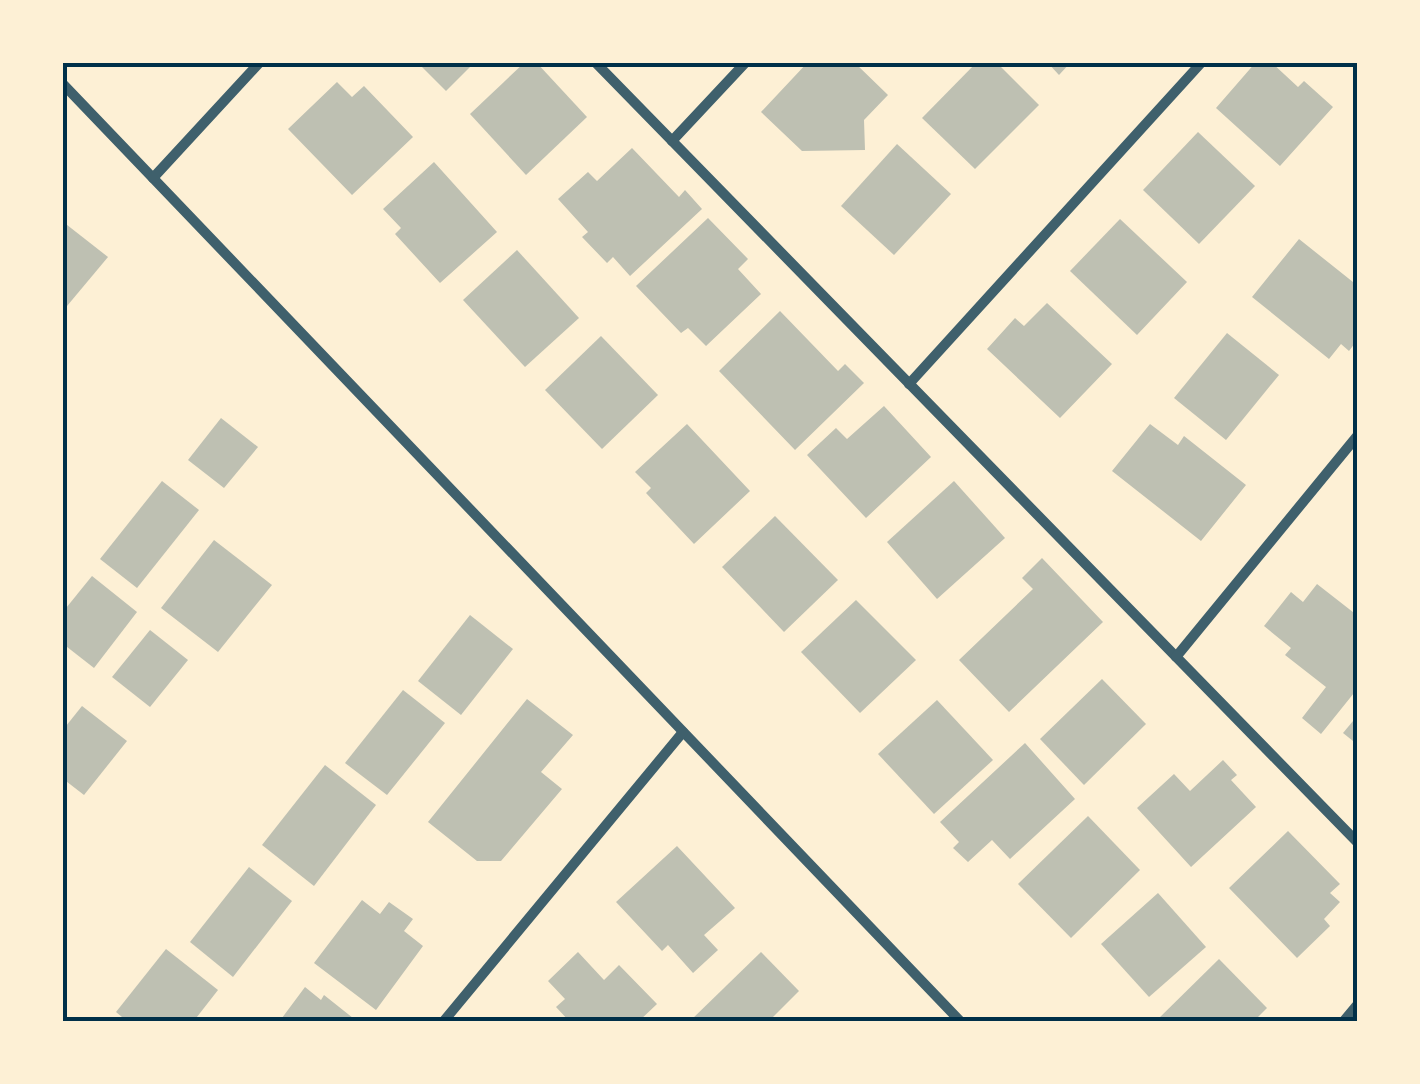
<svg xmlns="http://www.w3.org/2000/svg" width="1420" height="1084" font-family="'Titillium Web',sans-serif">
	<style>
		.building { fill: #bec0b2 }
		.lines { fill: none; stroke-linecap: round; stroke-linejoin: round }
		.minor { stroke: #3f606c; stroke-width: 10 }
		.neatline { fill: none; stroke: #003049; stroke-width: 4 }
	</style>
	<rect width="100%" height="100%" fill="#fdf0d5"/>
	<g class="building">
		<path d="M417 62H475L446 91Z"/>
		<path d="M525 62H536L587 117 526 175 470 114Z"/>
		<path d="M808 62H854L888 95 864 120 865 150 802 151 761 112Z"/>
		<path d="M977 62H996L1039 105 975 169 922 118Z"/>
		<path d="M1047 62H1071L1059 75Z"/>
		<path d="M1256 62H1271L1298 87 1304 81 1333 107 1280 166 1216 108Z"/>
		<path d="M337 82 352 97 364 86 413 137 352 195 288 129Z"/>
		<path d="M1198 132 1255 186 1199 244 1143 190Z"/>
		<path d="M897 144 951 194 894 255 841 206Z"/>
		<path d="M632 148 679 197 685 190 702 209 630 276 613 257 607 263 582 237 588 232 558 199 588 172 597 181Z"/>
		<path d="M434 162 497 232 440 283 395 234 401 228 383 209Z"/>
		<path d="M708 218 748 259 738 269 761 294 706 346 688 328 681 333 636 286Z"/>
		<path d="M1120 219 1187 282 1137 335 1070 271Z"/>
		<path d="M62 221 108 257 62 312Z"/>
		<path d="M1299 239 1358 286V339L1349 351 1341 344 1329 359 1252 297Z"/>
		<path d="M517 250 579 318 525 367 463 300Z"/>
		<path d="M1047 303 1112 364 1060 418 987 349 1015 318 1024 326Z"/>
		<path d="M780 311 838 371 845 364 864 383 795 450 719 371Z"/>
		<path d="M1227 333 1279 375 1226 440 1174 398Z"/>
		<path d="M601 336 658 395 602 449 545 390Z"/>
		<path d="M884 406 931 457 866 518 807 455 836 428 847 439Z"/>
		<path d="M221 418 258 447 224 488 188 460Z"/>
		<path d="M687 424 750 491 694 544 646 493 651 488 635 472Z"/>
		<path d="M1150 424 1178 445 1184 436 1246 485 1201 541 1112 471Z"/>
		<path d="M162 481 199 510 137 588 100 559Z"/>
		<path d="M954 481 1005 538 937 599 887 542Z"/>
		<path d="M775 516 838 580 784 632 722 567Z"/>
		<path d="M214 540 272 585 218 652 161 608Z"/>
		<path d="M1042 558 1103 622 1009 712 959 660 1033 589 1022 578Z"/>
		<path d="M92 576 137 612 94 668 62 643V613Z"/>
		<path d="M1317 584 1358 616V688L1321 734 1302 718 1326 687 1285 655 1291 648 1264 626 1291 592 1303 602Z"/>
		<path d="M856 600 916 660 860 713 801 652Z"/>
		<path d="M470 615 513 649 461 715 418 681Z"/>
		<path d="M150 630 188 660 150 707 112 677Z"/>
		<path d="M1102 679 1146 724 1084 785 1040 739Z"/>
		<path d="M403 690 445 723 387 795 345 763Z"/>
		<path d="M527 699 573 735 541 772 562 789 501 861H477L428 822Z"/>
		<path d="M937 700 993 760 934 814 878 754Z"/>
		<path d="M82 706 127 741 84 795 62 778V731Z"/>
		<path d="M1358 715V745L1343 733Z"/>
		<path d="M1025 743 1075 799 1010 859 992 840 968 862 953 848 959 842 940 822Z"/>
		<path d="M1223 760 1237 775 1231 780 1256 807 1191 867 1137 808 1174 774 1190 791Z"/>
		<path d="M325 765 376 805 314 886 262 845Z"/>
		<path d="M1088 816 1140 870 1071 938 1018 884Z"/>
		<path d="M1288 831 1340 884 1330 893 1340 902 1324 919 1330 926 1297 958 1229 888Z"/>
		<path d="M677 846 735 908 704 935 718 950 693 973 668 945 662 951 616 902Z"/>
		<path d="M249 867 292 901 233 977 190 942Z"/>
		<path d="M1158 893 1206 947 1149 997 1101 944Z"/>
		<path d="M362 900 380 914 389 902 413 919 404 931 423 946 376 1010 314 963Z"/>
		<path d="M166 949 218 990 193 1022H128L116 1012Z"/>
		<path d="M578 952 604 980 619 965 657 1004 638 1022H570L556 1007 565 999 548 981Z"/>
		<path d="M761 952 799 991 768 1022H689Z"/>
		<path d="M1219 959 1267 1008 1253 1022H1155Z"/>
		<path d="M305 987 321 1000 324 995 358 1022H279Z"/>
	</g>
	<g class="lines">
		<g class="minor">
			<path d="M595 62 1358 843"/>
			<path d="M62 83 961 1022"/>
			<path d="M672 141 746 62"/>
			<path d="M153 178 260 62"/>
			<path d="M909 384 1202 62"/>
			<path d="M1176 657 1358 435"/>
			<path d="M443 1022 683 732"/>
			<path d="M1343 1022 1358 1004"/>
		</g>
	</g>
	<rect width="1420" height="1084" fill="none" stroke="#fdf0d5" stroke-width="130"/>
	<rect x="65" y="65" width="1290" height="954" class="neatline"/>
</svg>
